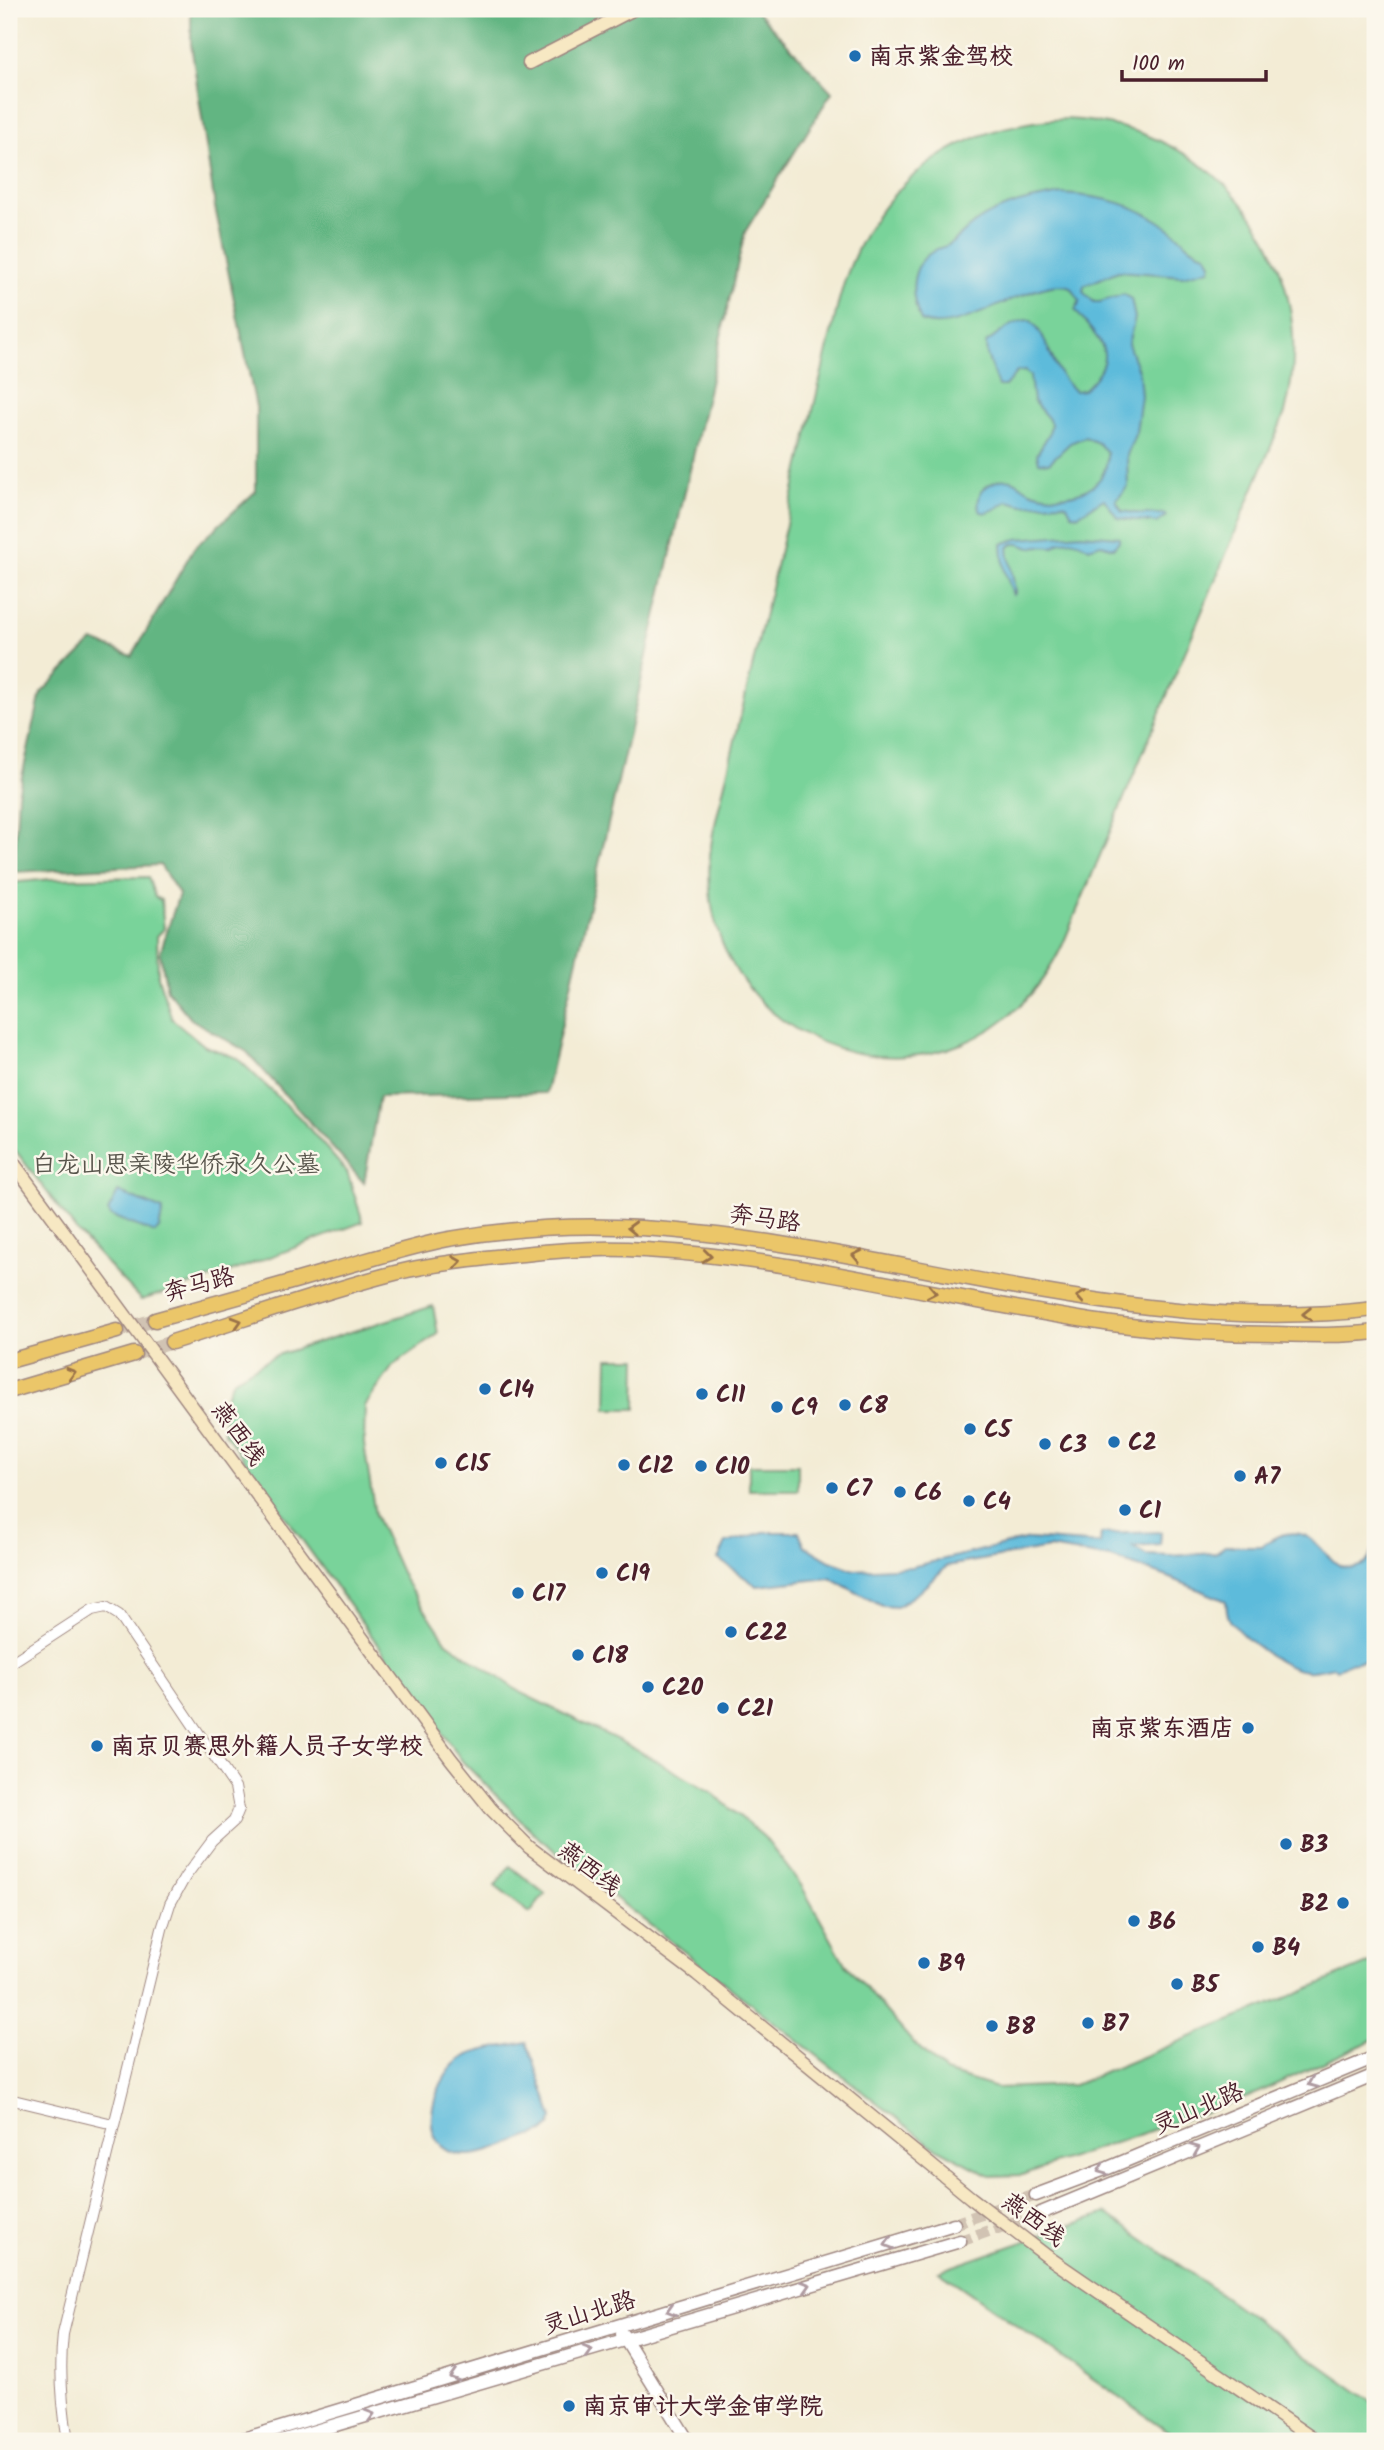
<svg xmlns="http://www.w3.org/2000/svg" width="1384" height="2450" font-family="Kalam,'LXGW WenKai TC',sans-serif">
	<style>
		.green { fill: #79d39a; stroke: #627962; stroke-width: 2 }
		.forest { fill: #62b582; stroke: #566a56; stroke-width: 2 }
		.water { fill: #5dbbdb; stroke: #546d83; stroke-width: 2 }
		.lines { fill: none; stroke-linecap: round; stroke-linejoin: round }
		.tertiary-tunnel { stroke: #d1c3b3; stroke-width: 12; stroke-dasharray: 12 6; stroke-linecap: butt }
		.primary-tunnel { stroke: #d1c3b3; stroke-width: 14; stroke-dasharray: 14 7; stroke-linecap: butt }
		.minor-casing { stroke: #9e8680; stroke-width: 12 }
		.tertiary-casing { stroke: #9e8680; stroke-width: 15 }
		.secondary-casing { stroke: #9e8680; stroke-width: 15 }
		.primary-casing { stroke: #9e8680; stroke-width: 17 }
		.minor { stroke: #fff; stroke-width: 10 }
		.tertiary { stroke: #fff; stroke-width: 12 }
		.secondary { stroke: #f7e8c3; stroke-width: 12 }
		.primary { stroke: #ebc669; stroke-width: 14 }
		.oneway { stroke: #9a724a }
		.oneway2 { stroke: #ae9aa0 }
		.poi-dot { fill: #1f6fb2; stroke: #fbf7ec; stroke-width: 2.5 }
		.labels { text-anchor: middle; stroke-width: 5; stroke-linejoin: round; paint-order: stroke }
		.poi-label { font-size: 24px; font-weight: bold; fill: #4a1f2b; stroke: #fbf7ec; text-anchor: start }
		.park-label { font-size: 24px; fill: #58554c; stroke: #fbf7ec }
		.street-label { font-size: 24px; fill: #4a1f2b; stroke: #fbf7ec }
	</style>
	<rect width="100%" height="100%" fill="#fbf7ec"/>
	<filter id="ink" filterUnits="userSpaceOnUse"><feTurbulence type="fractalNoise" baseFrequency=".0143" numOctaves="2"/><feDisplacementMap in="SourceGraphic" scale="14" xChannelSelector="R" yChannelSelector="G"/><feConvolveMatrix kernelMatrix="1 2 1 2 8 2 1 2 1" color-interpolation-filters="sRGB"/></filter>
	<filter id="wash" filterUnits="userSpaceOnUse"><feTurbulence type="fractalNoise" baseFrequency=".00686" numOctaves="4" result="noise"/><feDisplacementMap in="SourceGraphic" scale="28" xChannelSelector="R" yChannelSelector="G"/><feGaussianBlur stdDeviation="1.57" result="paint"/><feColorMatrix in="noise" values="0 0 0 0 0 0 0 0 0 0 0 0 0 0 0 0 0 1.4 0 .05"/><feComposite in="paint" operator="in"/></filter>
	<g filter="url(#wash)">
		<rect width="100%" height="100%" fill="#f3ecd5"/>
		<g class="green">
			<path d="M1066 119C1222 126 1324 261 1285 413L1063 944C968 1147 673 1055 713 833L839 300C868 190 952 123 1066 119Z"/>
			<path d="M148 877 155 897 161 900 164 929 157 936 158 977 172 1019 205 1046 237 1058 300 1118 347 1172 363 1222 225 1274 141 1300 79 1234 9 1142V883L52 879Z"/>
			<path d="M433 1306 438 1334 393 1366 365 1406 364 1444 375 1515 404 1579 447 1642 521 1693 628 1745 711 1792 764 1837 801 1885 845 1964 910 2039 945 2072 996 2088 1074 2085 1375 1961V2039L1248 2097 1022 2175 990 2176 930 2144 540 1839 463 1762 224 1432V1400L233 1380 274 1356Z"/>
			<path d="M608 1358H637L636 1409H607Z"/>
			<rect x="749" y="1465" width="49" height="25"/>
			<path d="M510 1866 545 1894 530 1913 495 1886Z"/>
			<path d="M1106 2213 1375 2404V2441H1182L939 2271Z"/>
		</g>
		<path class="forest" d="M191 9H755L832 92 745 232 546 1093 379 1097 364 1183 247 1052 191 1019 167 990 160 953 179 894 160 865 14 872 18 794 41 693 93 641 132 656 194 548 256 491V407L215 207 191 44Z"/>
		<g class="water">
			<path d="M1062 194C1102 196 1138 204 1170 229 1182 238 1191 251 1206 254L1211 263 1210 269 1183 276 1118 271 1084 286 1083 292 1094 302H1100L1124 294 1131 299 1135 318 1128 344 1139 373 1141 396 1136 432 1127 455 1128 486 1116 501 1122 511 1143 514H1165L1166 516 1157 523 1118 518 1104 499 1078 515 1072 514 1067 505 1063 503 1022 505 1008 501C992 512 971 524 981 491 989 484 999 477 1011 480 1018 481 1023 488 1030 491 1062 503 1110 494 1107 452L1098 443 1085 437 1070 443 1049 463 1039 462 1037 454 1049 434 1051 424 1048 418 1033 401 1030 376 1025 371 1017 372 1005 386H998L987 355 986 343C1000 334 1012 320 1030 320 1051 340 1051 372 1075 391L1083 390C1121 355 1101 343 1075 310L1080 301 1071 287C1036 274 960 339 921 321 910 297 908 265 935 250 940 247 946 247 950 244 959 238 966 229 975 223 1000 205 1032 199 1062 194Z"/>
			<path d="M1081 534 1119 537V541L1113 548 1101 544 1089 548C1076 539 1066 537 1053 547L1039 546 1030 548 1019 544H1013L1008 548C1009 564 1014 577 1015 593L1013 595 1004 569 1002 544 1017 539Z"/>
			<path d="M118 1192 163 1210 159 1229 155 1233 111 1216 108 1211Z"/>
			<path d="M764 1532H799L805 1546 830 1561 855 1570 911 1567 1029 1539 1100 1544 1101 1534 1161 1532 1160 1545 1133 1547 1146 1555 1170 1556 1215 1553 1225 1546H1262C1269 1540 1273 1538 1281 1535 1311 1527 1316 1547 1336 1563 1346 1571 1364 1569 1370 1557 1373 1553 1374 1546 1375 1541V1659L1349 1663 1336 1670 1334 1667C1325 1669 1315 1672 1306 1671 1283 1669 1245 1640 1231 1622 1226 1615 1227 1609 1226 1601L1168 1577 1111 1558 1049 1548 947 1566 920 1591 897 1607 882 1606 830 1578 757 1586 718 1559 726 1543Z"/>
			<path d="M527 2042 553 2118 550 2126 543 2132C523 2138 485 2156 466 2155 412 2153 431 2082 460 2060 474 2049 509 2046 527 2042Z"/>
		</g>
	</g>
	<g filter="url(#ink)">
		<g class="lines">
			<g class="tertiary-tunnel">
				<path d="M954 2224 1036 2195"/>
				<path d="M960 2241 1041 2213"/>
			</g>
			<g class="primary-tunnel">
				<path d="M117 1331 155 1320"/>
				<path d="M134 1354 172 1342"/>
			</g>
			<g class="minor-casing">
				<g id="minor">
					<path d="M9 1664 92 1610 106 1607 119 1615 235 1787 239 1809 234 1821 212 1841 185 1877 170 1904 162 1929 63 2334C59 2370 62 2405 68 2441"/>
					<path d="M9 2099 113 2124"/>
				</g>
			</g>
			<g class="tertiary-casing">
				<g id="tertiary">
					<path d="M1036 2195 1108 2168 1375 2057"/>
					<path d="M1041 2213 1375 2075"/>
					<path d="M622 2334 688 2441"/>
					<path d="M237 2441 954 2224"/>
					<path d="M281 2441 960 2241"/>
				</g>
			</g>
			<g class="secondary-casing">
				<g id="secondary">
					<path d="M529 63 634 9"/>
					<path d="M9 1157 451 1759 491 1809 529 1847 697 1974 971 2198 1048 2257 1316 2441"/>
				</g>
			</g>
			<g class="primary-casing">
				<g id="primary">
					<path d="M155 1320C213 1304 271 1288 329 1271 369 1260 408 1247 449 1239 512 1228 578 1224 641 1228 887 1243 1127 1339 1375 1309"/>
					<path d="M172 1342C246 1319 320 1292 395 1273 425 1265 456 1262 486 1258 539 1252 592 1246 645 1250 803 1259 956 1302 1112 1324 1167 1331 1222 1334 1277 1334 1310 1335 1343 1336 1375 1332"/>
					<path d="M9 1361 117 1331"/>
					<path d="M9 1391 134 1354"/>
				</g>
			</g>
			<use href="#minor" class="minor"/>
			<use href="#tertiary" class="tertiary"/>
			<use href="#secondary" class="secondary"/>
			<use href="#primary" class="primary"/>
		</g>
		<defs><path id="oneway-chevron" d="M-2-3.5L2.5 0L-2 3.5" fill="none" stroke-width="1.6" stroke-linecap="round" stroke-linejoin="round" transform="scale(1.75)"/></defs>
		<g class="oneway">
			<use href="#oneway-chevron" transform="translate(632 1228) rotate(-178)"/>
			<use href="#oneway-chevron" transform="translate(707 1256) rotate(7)"/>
			<use href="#oneway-chevron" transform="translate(857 1256) rotate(-168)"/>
			<use href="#oneway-chevron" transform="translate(457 1262) rotate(-8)"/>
			<use href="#oneway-chevron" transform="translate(932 1292) rotate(11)"/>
			<use href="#oneway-chevron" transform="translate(1081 1297) rotate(-171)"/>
			<use href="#oneway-chevron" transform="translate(1307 1314) rotate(179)"/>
			<use href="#oneway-chevron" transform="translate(237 1322) rotate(-17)"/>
			<use href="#oneway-chevron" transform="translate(71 1373) rotate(-16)"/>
		</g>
		<g class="oneway2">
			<use href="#oneway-chevron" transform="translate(1312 2083) rotate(157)"/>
			<use href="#oneway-chevron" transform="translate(1195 2149) rotate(-22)"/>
			<use href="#oneway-chevron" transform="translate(1102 2170) rotate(158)"/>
			<use href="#oneway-chevron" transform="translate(889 2244) rotate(163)"/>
			<use href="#oneway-chevron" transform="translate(806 2286) rotate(-17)"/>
			<use href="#oneway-chevron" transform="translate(671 2310) rotate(163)"/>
			<use href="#oneway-chevron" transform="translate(588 2351) rotate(-16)"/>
			<use href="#oneway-chevron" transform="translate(454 2376) rotate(163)"/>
			<use href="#oneway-chevron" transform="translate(370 2415) rotate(-16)"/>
		</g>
	</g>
	<g class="poi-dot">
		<circle cx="855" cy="56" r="7"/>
		<circle cx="485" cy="1389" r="7"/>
		<circle cx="702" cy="1394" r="7"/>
		<circle cx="845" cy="1405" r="7"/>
		<circle cx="777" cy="1407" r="7"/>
		<circle cx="970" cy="1429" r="7"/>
		<circle cx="1114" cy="1442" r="7"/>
		<circle cx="1045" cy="1444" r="7"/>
		<circle cx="441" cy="1463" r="7"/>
		<circle cx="624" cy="1465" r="7"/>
		<circle cx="701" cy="1466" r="7"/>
		<circle cx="1240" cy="1476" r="7"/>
		<circle cx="832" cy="1488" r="7"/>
		<circle cx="900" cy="1492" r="7"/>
		<circle cx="969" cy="1501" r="7"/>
		<circle cx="1125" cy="1510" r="7"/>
		<circle cx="602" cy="1573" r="7"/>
		<circle cx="518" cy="1593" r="7"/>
		<circle cx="731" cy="1632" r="7"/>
		<circle cx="578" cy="1655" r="7"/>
		<circle cx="648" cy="1687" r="7"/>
		<circle cx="723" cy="1708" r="7"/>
		<circle cx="1248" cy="1728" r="7"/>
		<circle cx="97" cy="1746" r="7"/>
		<circle cx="1286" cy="1844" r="7"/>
		<circle cx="1343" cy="1903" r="7"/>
		<circle cx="1134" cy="1921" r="7"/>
		<circle cx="1258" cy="1947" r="7"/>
		<circle cx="924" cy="1963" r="7"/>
		<circle cx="1177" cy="1984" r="7"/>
		<circle cx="1088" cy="2023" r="7"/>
		<circle cx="992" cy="2026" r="7"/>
		<circle cx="569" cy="2406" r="7"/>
	</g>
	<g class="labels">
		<g class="poi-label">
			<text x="869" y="64">南京紫金驾校</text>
			<text x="499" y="1397">C14</text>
			<text x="716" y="1402">C11</text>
			<text x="859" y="1413">C8</text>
			<text x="791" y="1415">C9</text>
			<text x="984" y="1437">C5</text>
			<text x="1128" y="1450">C2</text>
			<text x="1059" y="1452">C3</text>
			<text x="455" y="1471">C15</text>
			<text x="638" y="1473">C12</text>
			<text x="715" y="1474">C10</text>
			<text x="1254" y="1484">A7</text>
			<text x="846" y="1496">C7</text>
			<text x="914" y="1500">C6</text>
			<text x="983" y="1509">C4</text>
			<text x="1139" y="1518">C1</text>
			<text x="616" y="1581">C19</text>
			<text x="532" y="1601">C17</text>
			<text x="745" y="1640">C22</text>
			<text x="592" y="1663">C18</text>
			<text x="662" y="1695">C20</text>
			<text x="737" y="1716">C21</text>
			<text x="1234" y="1736" text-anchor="end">南京紫东酒店</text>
			<text x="111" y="1754">南京贝赛思外籍人员子女学校</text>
			<text x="1300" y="1852">B3</text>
			<text x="1329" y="1911" text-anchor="end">B2</text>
			<text x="1148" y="1929">B6</text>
			<text x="1272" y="1955">B4</text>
			<text x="938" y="1971">B9</text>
			<text x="1191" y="1992">B5</text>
			<text x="1102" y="2031">B7</text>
			<text x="1006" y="2034">B8</text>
			<text x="583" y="2414">南京审计大学金审学院</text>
		</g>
		<g class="park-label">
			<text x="176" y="1172">白龙山思亲陵华侨永久公墓</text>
		</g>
		<g class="street-label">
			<text transform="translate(765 1218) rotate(8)" y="8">奔马路</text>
			<text transform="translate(199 1284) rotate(-15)" y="8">奔马路</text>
			<text transform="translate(239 1433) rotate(54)" y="8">燕西线</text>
			<text transform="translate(590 1868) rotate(38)" y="8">燕西线</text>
			<text transform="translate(1198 2108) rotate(-23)" y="8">灵山北路</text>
			<text transform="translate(1034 2219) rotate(37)" y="8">燕西线</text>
			<text transform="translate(589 2312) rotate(-17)" y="8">灵山北路</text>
		</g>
	</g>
	<rect width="1384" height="2450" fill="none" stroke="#fbf7ec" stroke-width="35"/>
	<path d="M1122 70v10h144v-10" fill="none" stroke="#4a1f2b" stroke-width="3.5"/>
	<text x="1132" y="70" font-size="21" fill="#4a1f2b" stroke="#fbf7ec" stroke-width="5" paint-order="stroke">100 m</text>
</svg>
